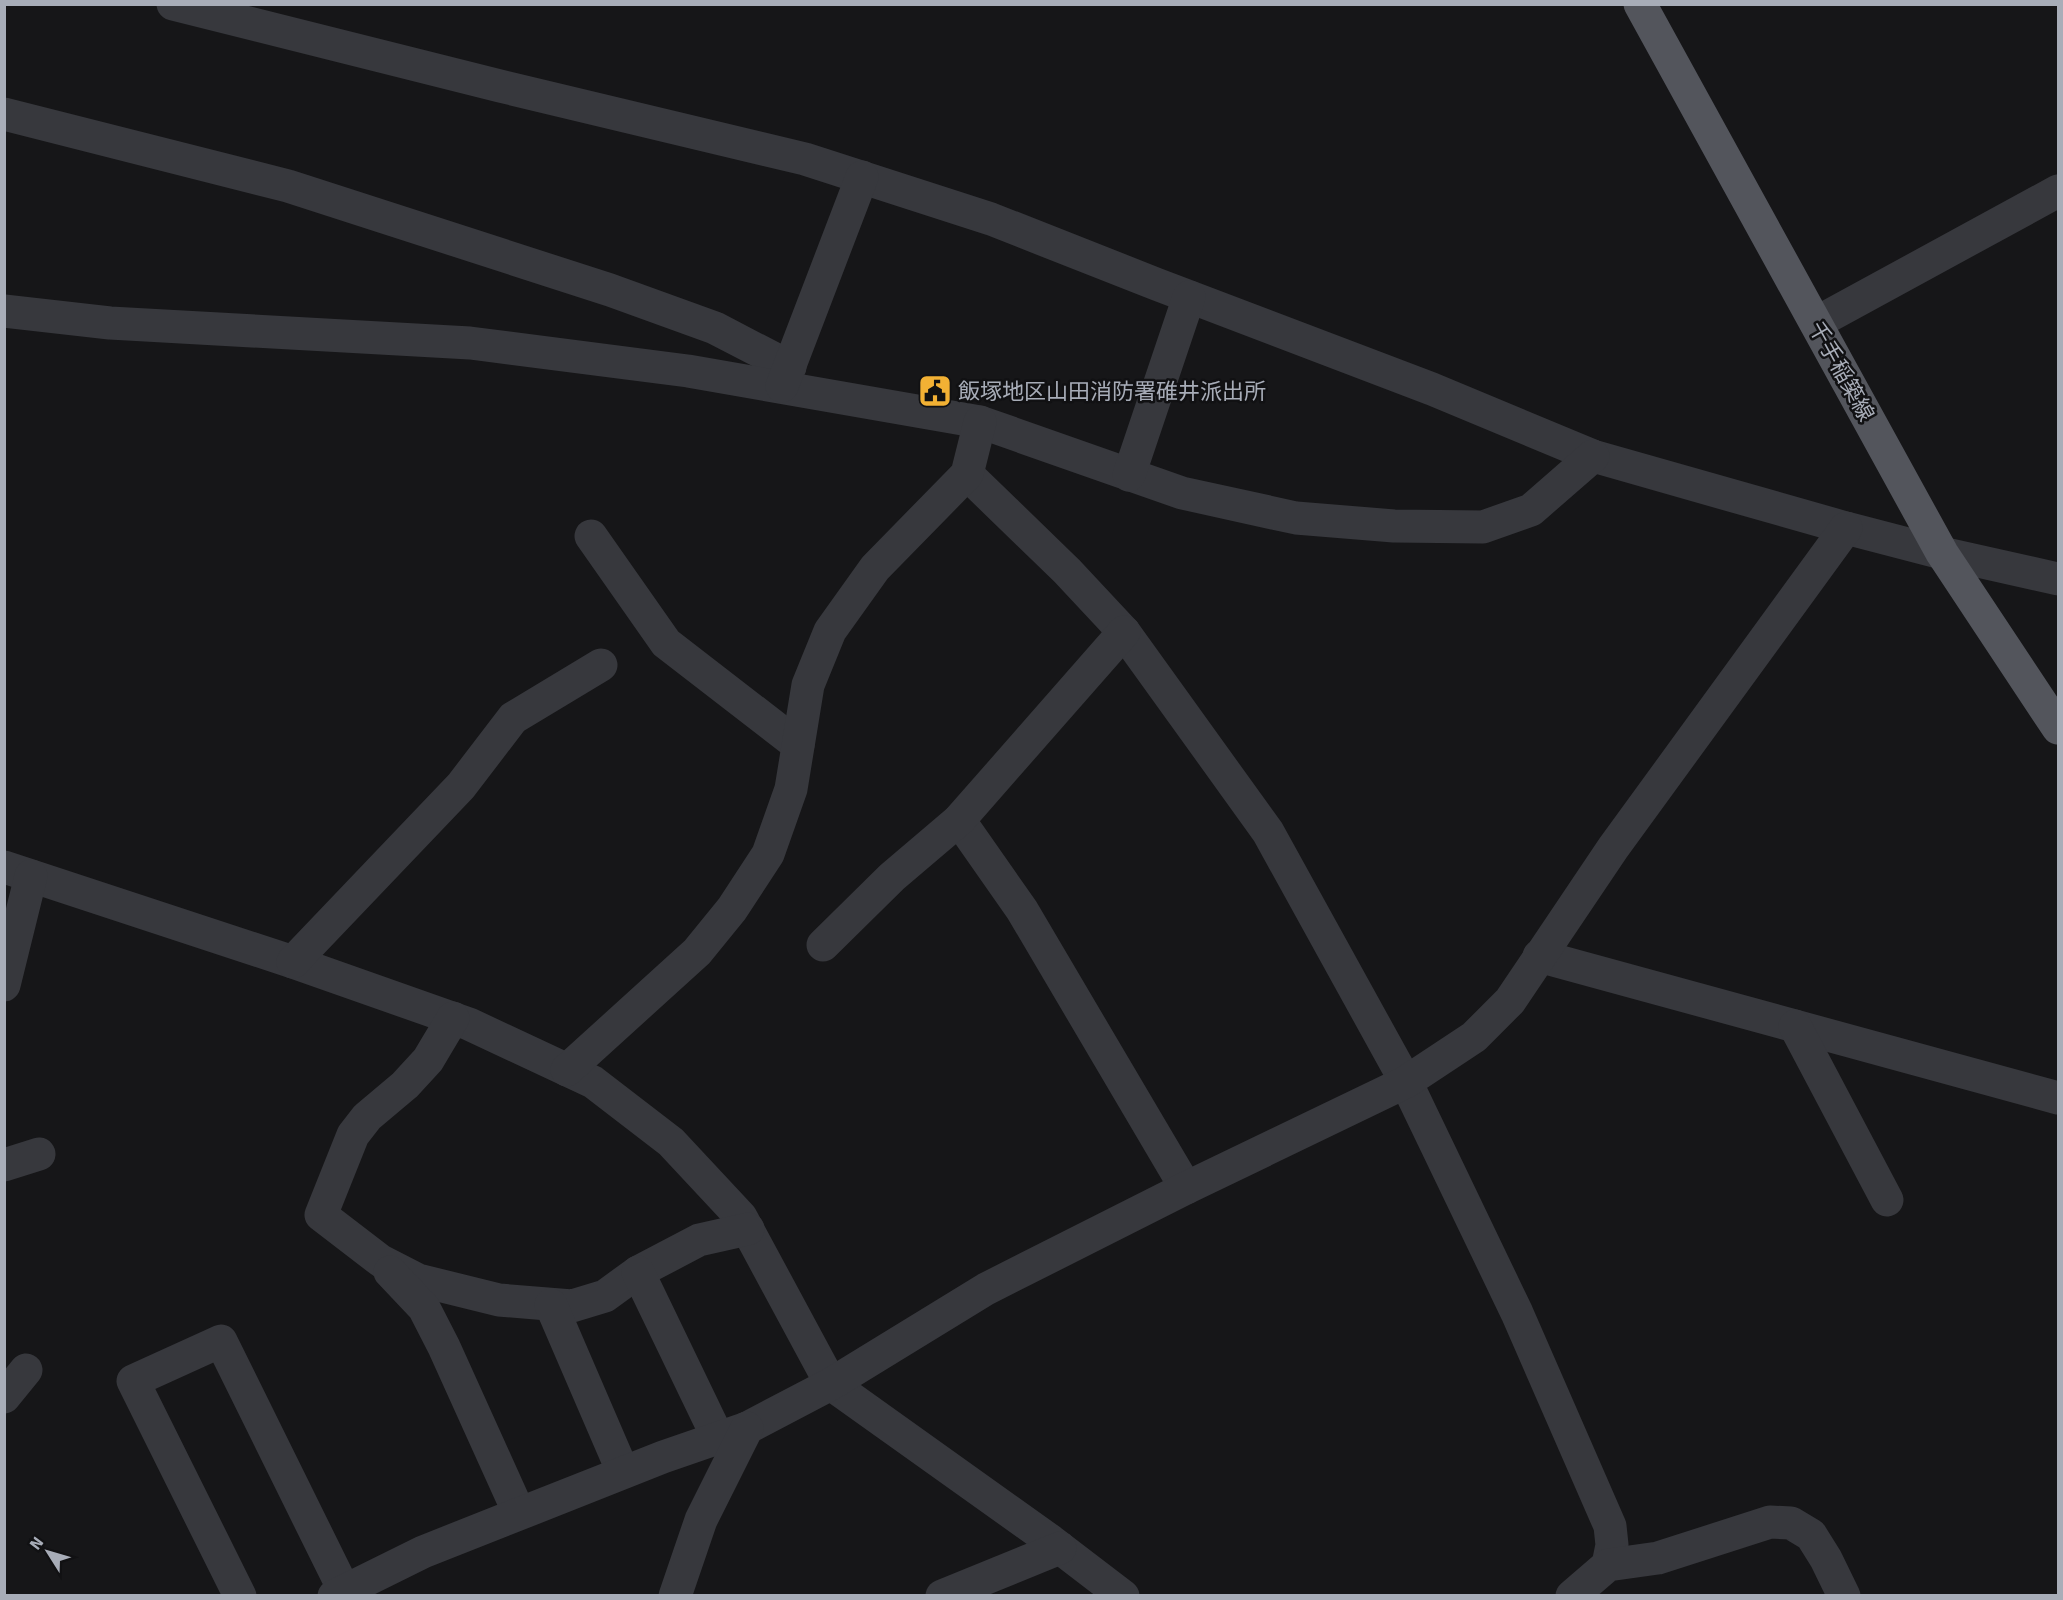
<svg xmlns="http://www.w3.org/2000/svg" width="2063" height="1600" font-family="Signika,'Noto Sans JP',sans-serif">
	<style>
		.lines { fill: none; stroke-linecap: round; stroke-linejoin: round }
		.minor { stroke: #37383d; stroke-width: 33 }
		.major { stroke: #53555c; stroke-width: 33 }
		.labels { text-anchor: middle; stroke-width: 5; stroke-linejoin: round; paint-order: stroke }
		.street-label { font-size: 22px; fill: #a8adb8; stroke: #111113 }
		.poi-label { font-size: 22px; fill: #a8adb8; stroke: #111113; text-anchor: start }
	</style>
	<rect width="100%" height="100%" fill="#161618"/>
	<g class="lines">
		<g class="minor">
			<path d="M173 4 500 86 805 159 991 219 1156 284 1432 389 1593 456 1846 528 1942 553 2058 579"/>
			<path d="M4 114 288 186 610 290 715 328 790 367"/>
			<path d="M4 311 110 323 470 343 688 371 980 422 1182 493 1296 518 1394 526 1483 527 1531 510 1593 456"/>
			<path d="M1816 323 2058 191"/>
			<path d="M782 386 862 177"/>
			<path d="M967 474 1067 571 1124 632 1268 832 1406 1082 1517 1313 1610 1526 1612 1545 1608 1565"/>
			<path d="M1129 475 1189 297"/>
			<path d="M591 536 666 643 798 745"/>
			<path d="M959 820 1022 910 1186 1188"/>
			<path d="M4 867 293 962 469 1024 593 1082 671 1142 741 1217 831 1384 1051 1541 1123 1596"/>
			<path d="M823 945 892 877 959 820 1124 632"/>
			<path d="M1539 956 2058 1098"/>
			<path d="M293 962 461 786 513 718 601 665"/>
			<path d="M4 985 31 876"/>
			<path d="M453 1018 428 1060 405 1085 367 1117 353 1135 321 1215 381 1261 418 1280 499 1300 572 1306 605 1296 638 1272 699 1240 748 1229"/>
			<path d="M1795 1026 1887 1200"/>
			<path d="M567 1070 697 952 732 909 768 854 791 789 808 685 830 631 875 568 967 474 980 422"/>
			<path d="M4 1165 39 1154"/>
			<path d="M390 1272 424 1308 444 1347 519 1513"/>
			<path d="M638 1272 718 1438"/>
			<path d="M551 1305 623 1472"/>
			<path d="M4 1397 26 1370"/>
			<path d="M240 1596 133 1381 221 1341 344 1590"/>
			<path d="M334 1596 423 1552 663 1457 747 1428 831 1384 986 1289 1186 1188 1406 1082 1474 1037 1510 1001 1613 848 1846 528"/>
			<path d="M675 1596 701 1520 747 1428"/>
			<path d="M942 1596 1060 1548"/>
			<path d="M1572 1596 1608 1565 1658 1558 1770 1522 1791 1523 1811 1535 1826 1559 1844 1596"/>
		</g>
		<path class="major" d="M1640 4 1942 553 2058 728"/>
	</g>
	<defs>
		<g id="civic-square" transform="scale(1.725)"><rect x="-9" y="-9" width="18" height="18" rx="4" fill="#f2b134" stroke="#111113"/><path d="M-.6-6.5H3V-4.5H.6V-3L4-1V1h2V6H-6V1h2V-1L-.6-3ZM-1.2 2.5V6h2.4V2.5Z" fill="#111"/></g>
	</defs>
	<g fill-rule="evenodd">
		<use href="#civic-square" x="935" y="391"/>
	</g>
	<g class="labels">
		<g class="street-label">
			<text transform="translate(1842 371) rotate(61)" y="8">千手稲築線</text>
		</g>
		<g class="poi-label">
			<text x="958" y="399">飯塚地区山田消防署碓井派出所</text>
		</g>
	</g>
	<rect width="2063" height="1600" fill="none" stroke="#a8adb8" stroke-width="12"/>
	<g transform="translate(48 1552) rotate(307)" stroke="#111113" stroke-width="4.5" paint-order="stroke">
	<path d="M0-4.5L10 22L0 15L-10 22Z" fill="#a8adb8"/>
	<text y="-9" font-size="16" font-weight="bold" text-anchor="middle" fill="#a8adb8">N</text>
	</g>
</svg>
